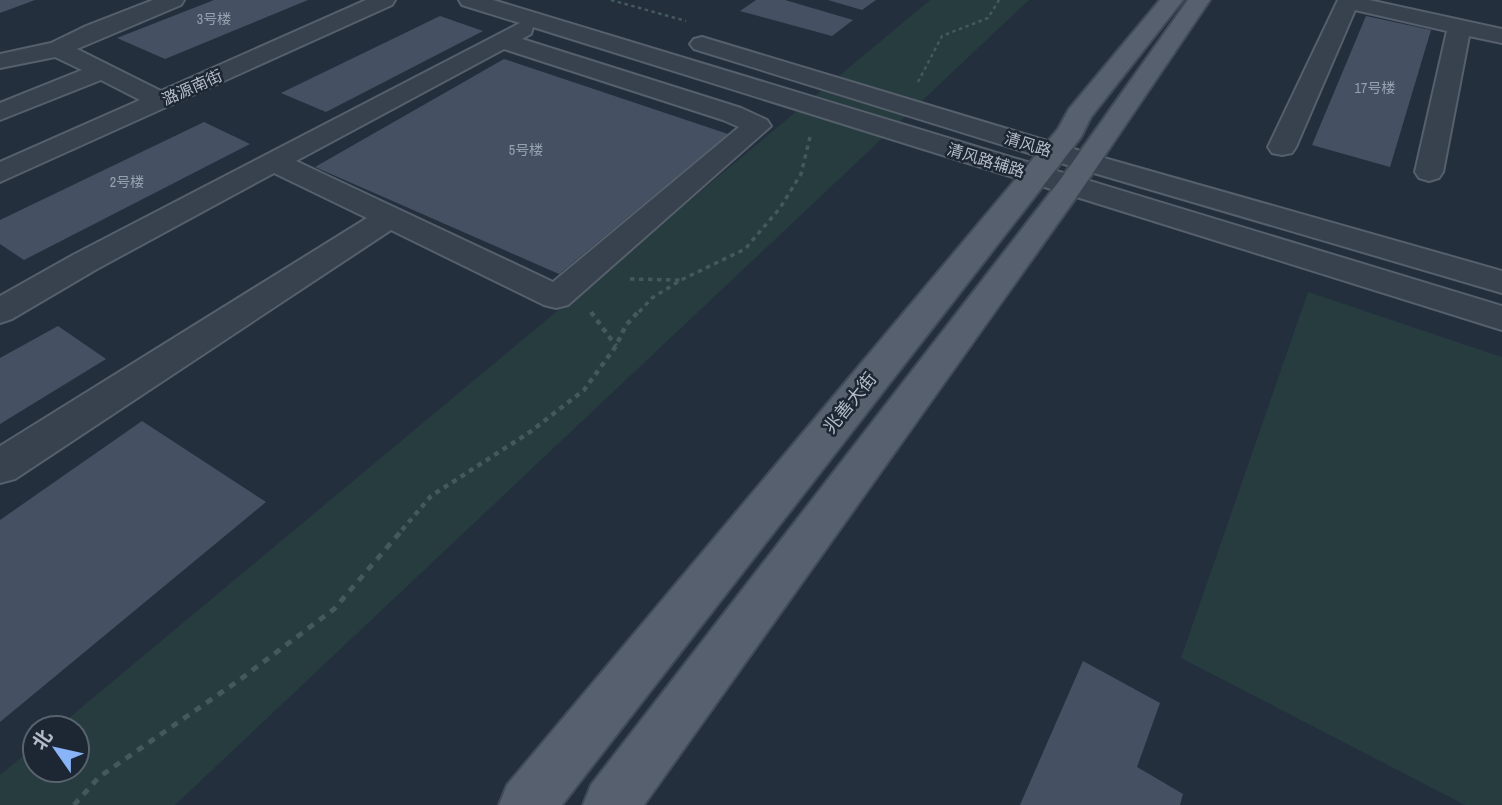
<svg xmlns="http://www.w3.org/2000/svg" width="1502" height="805" font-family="'Archivo Narrow','Noto Sans SC',sans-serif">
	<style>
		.green { fill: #263c3f }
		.building { fill: #455162 }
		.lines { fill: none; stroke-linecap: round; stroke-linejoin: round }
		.minor-casing { stroke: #565f6c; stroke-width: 4 }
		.major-casing { stroke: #414a57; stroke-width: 4 }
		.path-far3 { stroke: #44595c; stroke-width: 2.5; stroke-dasharray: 3.5 3.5; stroke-linecap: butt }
		.path-far2 { stroke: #44595c; stroke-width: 3.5; stroke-dasharray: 4.5 4.5; stroke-linecap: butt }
		.path-far1 { stroke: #44595c; stroke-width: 4.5; stroke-dasharray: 5 5; stroke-linecap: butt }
		.path { stroke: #44595c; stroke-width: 5; stroke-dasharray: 7 7; stroke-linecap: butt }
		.minor { fill: #38414e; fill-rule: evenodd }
		.major { fill: #56606e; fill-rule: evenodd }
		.labels { text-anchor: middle; stroke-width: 5; stroke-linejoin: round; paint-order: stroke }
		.number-label { font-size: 14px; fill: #98a1af }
		.far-street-label { font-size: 16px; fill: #b4bcc9; stroke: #1d2633 }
		.street-label { font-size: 18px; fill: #b4bcc9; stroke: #1d2633 }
	</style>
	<rect width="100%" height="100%" fill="#242f3e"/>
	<g class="green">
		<path d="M930 0H1029L175 805H0V775L35 746V770H77V728H57Z"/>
		<path d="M1308 292 1502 357V805H1465L1181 658Z"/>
	</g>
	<g class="building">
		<path d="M0 0H35L0 13Z"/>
		<path d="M214 0H308L165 59 117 38Z"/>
		<path d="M756 0H785L853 20 832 36 740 11Z"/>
		<path d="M828 0H876L862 10Z"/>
		<path d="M440 16 483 31 326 112 281 93Z"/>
		<path d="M1366 16 1431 30 1390 167 1312 145Z"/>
		<path d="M504 59 728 134 559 274 315 167Z"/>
		<path d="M204 122 250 144 24 260 0 244V220Z"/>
		<path d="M58 326 106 359 0 424V358Z"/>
		<path d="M142 421 266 502 0 722V520Z"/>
		<path d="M1083 661 1160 703 1137 767 1183 794 1180 805H1020Z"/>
	</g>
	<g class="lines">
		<g class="minor-casing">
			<g id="minor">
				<path d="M153 0H184L181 5 77 49 161 91 366 0H395L392 5 0 182V162L140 100 101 80 0 120V103L82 70 55 57 0 68V54L51 43 86 26Z"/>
				<path d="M459 0H493L1502 306V330L533 27 531 34 522 39 741 108 767 120 771 126 568 305 556 308 544 305 391 230 15 479 0 483V446L367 218 274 173 97 269 12 319 0 323V296L73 255 520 23 462 5ZM504 49 723 120 739 127 553 282 296 161Z"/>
				<path d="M1338 0H1369L1502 29V43L1469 36 1443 172 1439 178 1429 181 1419 178 1415 172 1447 31 1355 10 1296 147 1292 153 1282 155 1272 153 1268 147Z"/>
				<path d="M702 37 1097 156 1502 271V293L1077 168 694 49 690 44 694 39Z"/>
			</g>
		</g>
		<g class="major-casing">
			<g id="major">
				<path d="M1160 0H1183L1091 117 1081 137 562 805H499L507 785 1058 129 1069 109Z"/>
				<path d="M1188 0H1210L1080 192 644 805H583L591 785 1060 180Z"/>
			</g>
		</g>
		<g class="path-far3">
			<path d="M611 0 686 21"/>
			<path d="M918 82 942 36 988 18 999 0"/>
		</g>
		<g class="path-far2">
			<path d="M630 279 680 280"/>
			<path d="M639 312 652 298 681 280 745 249 780 208 801 174 810 137"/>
		</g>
		<g class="path-far1">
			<path d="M591 312 616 346"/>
			<path d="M402 530 431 496 530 432 584 390 616 346 626 325 640 310"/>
		</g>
		<path class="path" d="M74 805 99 777 238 681 334 609 403 529"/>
		<use href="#minor" class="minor"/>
		<use href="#major" class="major"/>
	</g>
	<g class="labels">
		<g class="number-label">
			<text x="214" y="24">3号楼</text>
			<text x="1375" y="93">17号楼</text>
			<text x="526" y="155">5号楼</text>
			<text x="127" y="187">2号楼</text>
		</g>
		<g class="far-street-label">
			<text transform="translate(192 87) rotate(-24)" y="6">潞源南街</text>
			<text transform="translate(1028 144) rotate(17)" y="6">清风路</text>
			<text transform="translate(986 160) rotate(17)" y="6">清风路辅路</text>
		</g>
		<g class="street-label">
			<text transform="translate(850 403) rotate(-51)" y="6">兆善大街</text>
		</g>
	</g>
	<g transform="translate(56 749) rotate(304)"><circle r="33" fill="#1d2633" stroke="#59626f" stroke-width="2"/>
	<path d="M0-5L12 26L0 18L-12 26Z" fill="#8ab4f8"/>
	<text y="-10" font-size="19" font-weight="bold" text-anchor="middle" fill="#b4bcc9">北</text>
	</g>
</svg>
